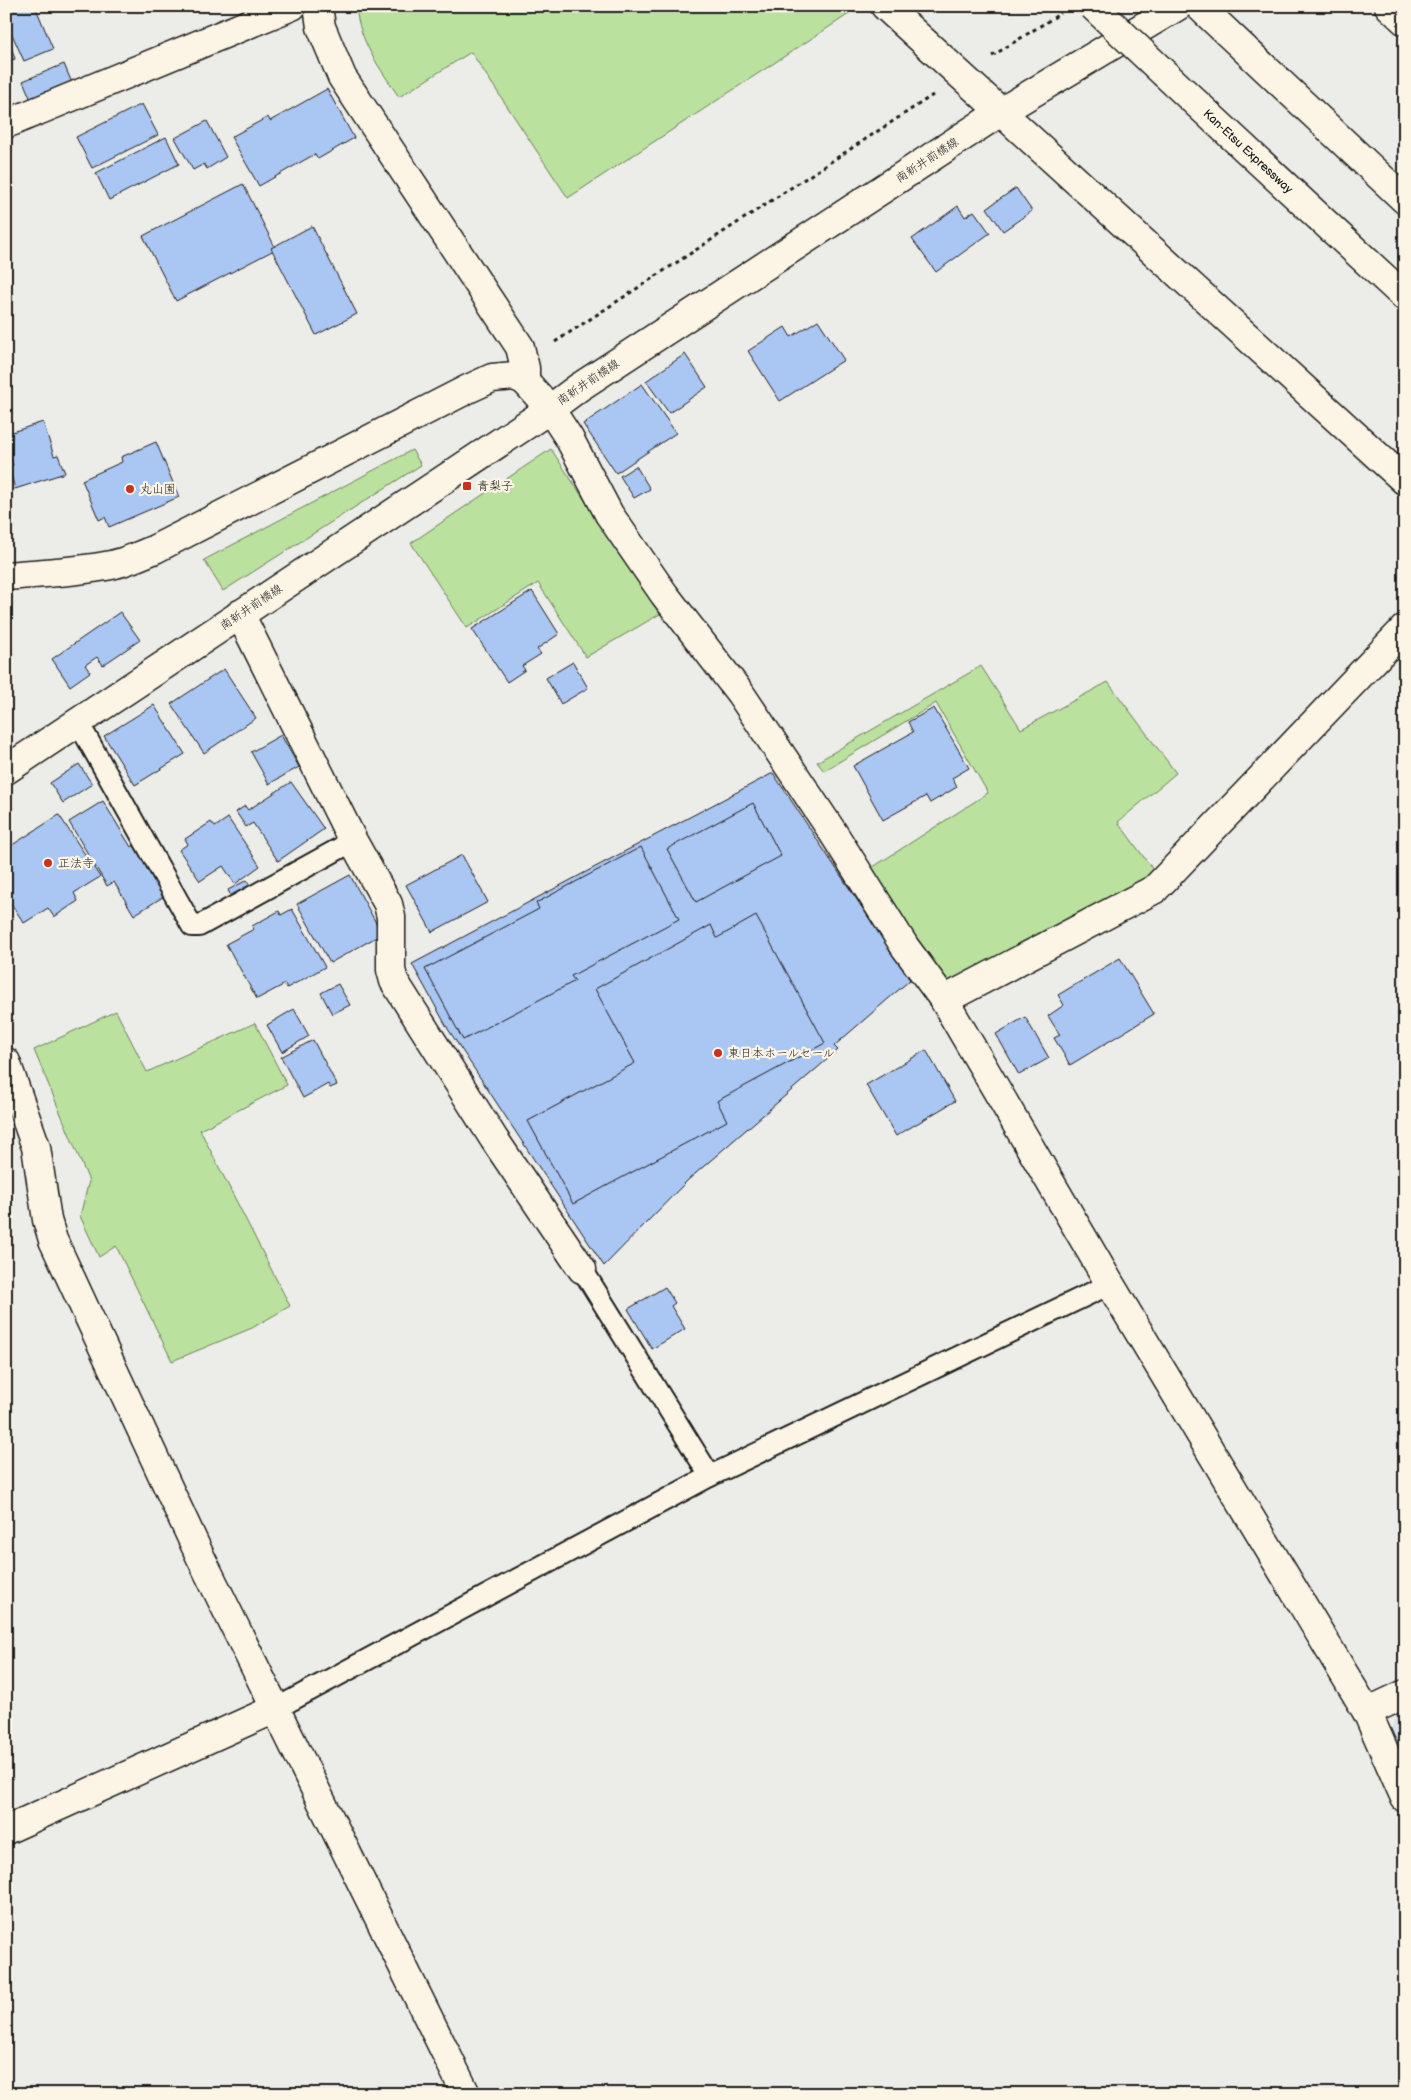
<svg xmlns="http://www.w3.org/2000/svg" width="1411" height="2100" font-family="'Balsamiq Sans','Klee One',sans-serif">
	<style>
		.built { fill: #d8e1eb }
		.green { fill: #bae19d; stroke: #6b7e5c }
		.building { fill: #aac6f2; stroke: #1c1c1c }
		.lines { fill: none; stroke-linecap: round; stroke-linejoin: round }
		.lane-casing { stroke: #1c1c1c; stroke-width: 24 }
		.street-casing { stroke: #1c1c1c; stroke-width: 31 }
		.secondary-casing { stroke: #1c1c1c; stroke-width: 31 }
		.highway-casing { stroke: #1c1c1c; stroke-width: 31 }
		.path { stroke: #1c1c1c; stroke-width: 3; stroke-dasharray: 4 4; stroke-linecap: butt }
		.lane { stroke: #fcf5e5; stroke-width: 20 }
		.street { stroke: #fcf5e5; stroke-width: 28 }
		.secondary { stroke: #fcf5e5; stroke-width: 28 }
		.highway { stroke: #fcf5e5; stroke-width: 28 }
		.highway-bridge-casing { stroke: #1c1c1c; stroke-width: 31; stroke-linecap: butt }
		.highway-bridge { stroke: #fcf5e5; stroke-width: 28 }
		.poi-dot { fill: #c8321e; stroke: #fcf5e5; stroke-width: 2 }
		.labels { text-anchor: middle; stroke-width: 4.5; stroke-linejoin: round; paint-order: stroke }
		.street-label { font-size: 12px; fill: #1c1c1c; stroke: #fcf5e5 }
		.poi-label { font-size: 12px; fill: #1c1c1c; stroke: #fcf5e5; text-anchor: start }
	</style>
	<rect width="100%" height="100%" fill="#ecece8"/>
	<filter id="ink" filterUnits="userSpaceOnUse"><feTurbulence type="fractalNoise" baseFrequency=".02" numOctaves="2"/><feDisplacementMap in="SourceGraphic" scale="10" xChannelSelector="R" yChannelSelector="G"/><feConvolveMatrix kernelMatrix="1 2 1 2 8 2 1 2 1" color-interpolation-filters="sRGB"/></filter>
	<g filter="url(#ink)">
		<path class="built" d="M1405 1711V1767L1389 1734 1397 1715Z"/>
		<g class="green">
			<path d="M356 6H840L849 14 568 198 471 52 399 97C380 68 359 42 356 6Z"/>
			<path d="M551 449 660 614 586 657 538 583 467 628 411 543Z"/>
			<path d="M412 450 421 465 223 591 204 560Z"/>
			<path d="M981 666 1021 729 1108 682 1176 773 1118 822 1157 875 951 988 870 869 988 793 936 703 824 771 817 762Z"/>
			<path d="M116 1011 147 1072 255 1023 287 1085 200 1130 290 1306 252 1328 172 1361 116 1246 99 1257 80 1216 89 1181 34 1050Z"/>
		</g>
		<g class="building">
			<path d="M22 6H35L53 49 24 61 6 21V13Z"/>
			<path d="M6 31 15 59 6 62Z"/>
			<path d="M64 64 75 90 34 107 23 81Z"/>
			<path d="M327 89 354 138 318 159 315 154 259 186 231 137 268 117 270 121Z"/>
			<path d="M142 104 158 135 92 168 76 137Z"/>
			<path d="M207 121 226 157 207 169 204 164 193 170 175 138Z"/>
			<path d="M166 137 179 164 109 200 96 173Z"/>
			<path d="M243 184 276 249 176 301 143 236Z"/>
			<path d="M1016 188 1032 211 1003 231 987 208Z"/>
			<path d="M958 206 965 217 974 211 990 233 936 272 912 239Z"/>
			<path d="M312 226 357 314 316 335 271 248Z"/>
			<path d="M818 320 844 360 780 401 748 351 785 327 791 337Z"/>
			<path d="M685 354 707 387 669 413 646 381Z"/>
			<path d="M642 384 676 433 616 473 583 424Z"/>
			<path d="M43 422 54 456 58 455 65 473 15 489 9 468 13 465 6 443V434Z"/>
			<path d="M156 442 179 497 109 527 105 517 99 520 82 480 122 462 121 457Z"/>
			<path d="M636 466 650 489 634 498 620 476Z"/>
			<path d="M532 591 559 634 537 649 541 654 522 666 525 670 507 682 472 629Z"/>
			<path d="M120 612 140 640 103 665 97 657 85 665 90 672 70 686 52 659Z"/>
			<path d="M573 662 588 688 561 704 546 678Z"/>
			<path d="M224 669 256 718 204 753 171 704Z"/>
			<path d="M154 705 185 754 135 785 104 736Z"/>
			<path d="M934 708 969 768 952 778 957 787 930 803 926 796 883 820 853 766 913 732 908 722Z"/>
			<path d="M281 735 299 767 269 784 251 752Z"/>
			<path d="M79 764 92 784 63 803 50 783Z"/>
			<path d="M773 773 910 980 834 1046 838 1050 688 1180 604 1266 448 1029 412 964Z"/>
			<path d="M291 782 324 829 278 861 253 823 246 827 236 812 245 806 248 810Z"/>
			<path d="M103 801 131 847 136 845 166 895 134 915 114 882 107 886 69 822Z"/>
			<path d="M753 803 781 856 696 902 667 849Z"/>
			<path d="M59 815 100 877 74 893 78 901 54 917 48 908 24 923 6 896V849Z"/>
			<path d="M228 818 260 866 235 884 223 866 200 881 179 850 188 844 185 839 211 822 215 827Z"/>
			<path d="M641 847 679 919 571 976 575 981 463 1040 425 969 539 909 536 903Z"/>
			<path d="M462 855 488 902 432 932 406 885Z"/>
			<path d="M350 875 382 934 330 963 297 904Z"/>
			<path d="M247 880 253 891 233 901 228 890Z"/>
			<path d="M292 909 325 967 287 988 285 984 257 999 226 944 254 929 252 926 279 911 281 915Z"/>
			<path d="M756 916 825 1043 717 1101 727 1121 573 1204 528 1121 635 1063 595 989 711 925 717 938Z"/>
			<path d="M1120 958 1154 1014 1070 1065 1054 1038 1060 1035 1048 1016 1064 1005 1058 995Z"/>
			<path d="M338 984 350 1005 332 1014 321 993Z"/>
			<path d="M294 1009 309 1036 282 1052 267 1025Z"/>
			<path d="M1025 1017 1049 1058 1019 1075 996 1034Z"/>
			<path d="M313 1040 337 1085 330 1088 328 1084 303 1098 281 1057Z"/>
			<path d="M926 1050 955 1101 896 1136 866 1085Z"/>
			<path d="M665 1287 675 1303 671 1306 685 1329 652 1349 628 1309Z"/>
		</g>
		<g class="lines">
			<g class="lane-casing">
				<g id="lane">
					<path d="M78 722 192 926H199L353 841"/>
					<path d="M582 1269 710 1476"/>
					<path d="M277 1708 710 1476 1110 1284"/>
				</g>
			</g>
			<g class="street-casing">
				<g id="street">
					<path d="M318 6 321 27 342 77 520 347 525 368V381"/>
					<path d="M885 6 1405 481"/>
					<path d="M1389 6 1405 21"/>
					<path d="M6 124 292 6"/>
					<path d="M6 576C41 573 77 572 111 565 126 562 141 555 155 549L468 389 492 378 515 376 525 381 550 409 569 438 609 514 664 594 740 693 832 831 905 947 944 1000"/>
					<path d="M240 614 353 841 388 904 391 917V970L394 981 494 1139 582 1269"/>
					<path d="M1405 628 1155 889 944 1000 1110 1284 1367 1712 1405 1798"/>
					<path d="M1367 1712 1405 1694"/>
					<path d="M6 1830 277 1708"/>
				</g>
			</g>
			<g class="secondary-casing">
				<g id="secondary">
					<path d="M6 770 550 409 578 388 999 113 1178 6"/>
					<path d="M6 1062 36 1147 47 1220 53 1240 201 1558 466 2094"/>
				</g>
			</g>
			<g class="highway-casing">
				<g id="highway">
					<path d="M1199 6 1405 200"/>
					<path id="s1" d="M1166 75 1405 297"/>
				</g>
			</g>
			<g class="path">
				<path d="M992 56 1061 13"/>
				<path d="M555 342 933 95"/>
			</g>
			<use href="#lane" class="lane"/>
			<use href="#street" class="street"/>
			<use href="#secondary" class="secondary"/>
			<use href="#highway" class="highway"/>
			<g class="highway-bridge-casing">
				<path id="highway-bridge" d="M1093 6 1166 75"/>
			</g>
			<use href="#highway-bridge" class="highway-bridge"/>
		</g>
	</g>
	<g class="poi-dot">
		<rect x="462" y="481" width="10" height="10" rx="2.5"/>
		<circle cx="130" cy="489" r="5"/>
		<circle cx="48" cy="863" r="5"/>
		<circle cx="718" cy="1053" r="5"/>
	</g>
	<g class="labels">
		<g class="street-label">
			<text dy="4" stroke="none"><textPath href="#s1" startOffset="112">Kan-Etsu Expressway</textPath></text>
			<text transform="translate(927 160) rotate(-33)" y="4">南新井前橋線</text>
			<text transform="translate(588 382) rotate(-34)" y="4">南新井前橋線</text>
			<text transform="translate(251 607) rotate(-34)" y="4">南新井前橋線</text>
		</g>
		<g class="poi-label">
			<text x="477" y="490">青梨子</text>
			<text x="140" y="493">丸山園</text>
			<text x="58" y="867">正法寺</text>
			<text x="728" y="1057">東日本ホールセール</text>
		</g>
	</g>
	<rect width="1411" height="2100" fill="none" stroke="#fcf5e5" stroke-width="25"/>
	<rect x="12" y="12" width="1386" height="2075" fill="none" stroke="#1c1c1c" stroke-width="2" filter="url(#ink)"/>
</svg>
